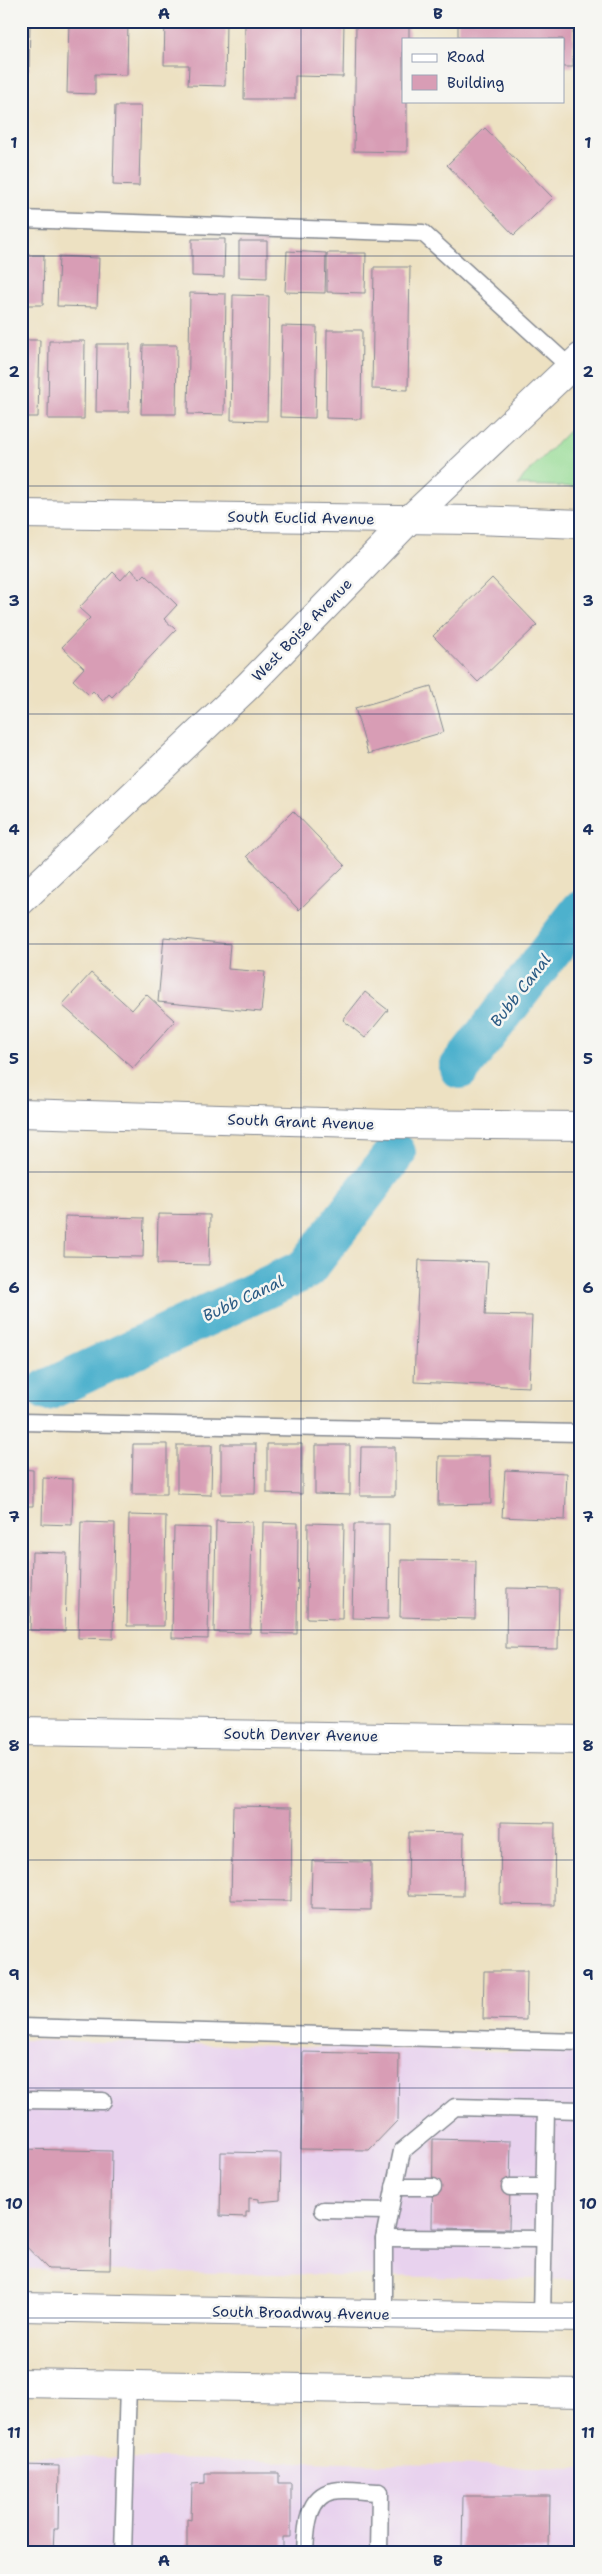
<svg xmlns="http://www.w3.org/2000/svg" width="602" height="2574" font-family="'Shantell Sans',sans-serif">
	<style>
		.built { fill: #e8d2ee }
		.green { fill: #96db94; stroke: #588579 }
		.lines { fill: none; stroke-linecap: round; stroke-linejoin: round }
		.canal { stroke: #4eb1cd; stroke-width: 42 }
		.building { fill: #d89db5 }
		.service-casing { stroke: #848890; stroke-width: 19 }
		.minor-casing { stroke: #848890; stroke-width: 30 }
		.tertiary-casing { stroke: #848890; stroke-width: 30 }
		.primary-casing { stroke: #848890; stroke-width: 30 }
		.service { stroke: #fff; stroke-width: 16 }
		.minor { stroke: #fff; stroke-width: 28 }
		.tertiary { stroke: #fff; stroke-width: 28 }
		.primary { stroke: #fff; stroke-width: 28 }
		.grid { fill: none; stroke: #1b2f5e; stroke-width: 1; stroke-opacity: 0.55 }
		.labels { text-anchor: middle; stroke-width: 5; stroke-linejoin: round; paint-order: stroke }
		.street-label { font-size: 15px; fill: #1b2f5e; stroke: #f6f6f2 }
		.water-label { font-size: 16px; font-style: italic; fill: #2d5c85; stroke: #f6f6f2 }
		.neatline { fill: none; stroke: #1b2f5e; stroke-width: 2 }
		.grid-label { font-size: 16px; text-anchor: middle; font-weight: bold; fill: #1b2f5e }
	</style>
	<rect width="100%" height="100%" fill="#f6f6f2"/>
	<filter id="ink" filterUnits="userSpaceOnUse"><feTurbulence type="fractalNoise" baseFrequency=".02" numOctaves="2"/><feDisplacementMap in="SourceGraphic" scale="10" xChannelSelector="R" yChannelSelector="G"/><feConvolveMatrix kernelMatrix="1 2 1 2 8 2 1 2 1" color-interpolation-filters="sRGB"/></filter>
	<filter id="wash" filterUnits="userSpaceOnUse"><feTurbulence type="fractalNoise" baseFrequency=".0096" numOctaves="4" result="noise"/><feDisplacementMap in="SourceGraphic" scale="20" xChannelSelector="R" yChannelSelector="G"/><feGaussianBlur stdDeviation="1.12" result="paint"/><feColorMatrix in="noise" values="0 0 0 0 0 0 0 0 0 0 0 0 0 0 0 0 0 1.4 0 .05"/><feComposite in="paint" operator="in"/></filter>
	<g filter="url(#wash)">
		<rect width="100%" height="100%" fill="#ede1c2"/>
		<g class="built">
			<path d="M21 2040 581 2053V2280L21 2269Z"/>
			<path d="M21 2456 581 2468V2553H21Z"/>
		</g>
		<path class="green" d="M581 419V487L518 485 524 476Z"/>
		<g class="lines">
			<g class="canal">
				<path d="M460 1068 581 911"/>
				<path d="M47 1390 306 1269 395 1153"/>
			</g>
		</g>
		<g id="blocks">
			<g class="building">
				<path d="M21 21H30L29 71H21Z"/>
				<path d="M69 21H128L127 75 95 74V94L67 93Z"/>
				<path d="M165 21H226L225 86 188 85 189 65H164Z"/>
				<path d="M245 21H344L343 77 295 76V99H244Z"/>
				<path d="M458 21H573V67H563V39H458Z"/>
				<path d="M356 25 409 26V39H403V101H407V152L354 151Z"/>
				<path d="M115 106H141L139 186 113 185Z"/>
				<path d="M485 128 553 198 514 235 447 165Z"/>
				<path d="M192 239H225L224 277 192 276Z"/>
				<path d="M239 241H267V278L239 277Z"/>
				<path d="M287 251 326 253 325 293 285 292Z"/>
				<path d="M327 253H366L365 293 327 292Z"/>
				<path d="M21 255H44L43 305H21Z"/>
				<path d="M59 256 99 258 97 307 57 306Z"/>
				<path d="M374 267H410L408 390 372 389Z"/>
				<path d="M190 293 226 294 224 415 188 414Z"/>
				<path d="M233 295 269 296 267 421 231 420Z"/>
				<path d="M282 326 317 327 315 418 280 417Z"/>
				<path d="M327 330H362L361 419 326 418Z"/>
				<path d="M21 340H40L38 417H21Z"/>
				<path d="M49 341H85L84 419H48Z"/>
				<path d="M97 344H130L129 412H96Z"/>
				<path d="M143 345H177L176 414H141Z"/>
				<path d="M131 569 140 579 145 574 177 605 164 619 176 630 112 697 109 694 103 701 93 691 89 695 73 680 84 668 62 647 90 618 79 608 113 572 121 580Z"/>
				<path d="M492 578 537 625 478 682 433 636Z"/>
				<path d="M431 686 444 732 368 754 355 708Z"/>
				<path d="M293 811 345 865 299 910 247 856Z"/>
				<path d="M164 937 230 944 228 969 265 972 261 1012 158 1002Z"/>
				<path d="M91 973 132 1010 146 994 175 1021 133 1068 62 1005Z"/>
				<path d="M365 992 388 1010 365 1038 343 1020Z"/>
				<path d="M158 1214 210 1215 209 1265 157 1264Z"/>
				<path d="M65 1216 144 1218 143 1257 64 1256Z"/>
				<path d="M419 1260 488 1262 485 1315 532 1316 529 1387 414 1382Z"/>
				<path d="M133 1444H167V1494H132Z"/>
				<path d="M221 1444H256L255 1494H221Z"/>
				<path d="M267 1444H302V1494L267 1493Z"/>
				<path d="M177 1445H212L211 1495 177 1494Z"/>
				<path d="M315 1445H350V1495L315 1494Z"/>
				<path d="M361 1447H395V1496H360Z"/>
				<path d="M439 1456H490L491 1504 438 1505Z"/>
				<path d="M21 1469 33 1470V1506H21Z"/>
				<path d="M505 1470 567 1473 565 1520 502 1517Z"/>
				<path d="M43 1478 73 1479 72 1525 42 1524Z"/>
				<path d="M129 1515 166 1516 164 1626H127Z"/>
				<path d="M216 1521 252 1522 250 1633 214 1632Z"/>
				<path d="M81 1522 115 1523 113 1639 78 1638Z"/>
				<path d="M263 1522 298 1523 297 1634 261 1633Z"/>
				<path d="M308 1523 344 1524 342 1619 307 1618Z"/>
				<path d="M354 1524H389L388 1619 352 1618Z"/>
				<path d="M174 1527 210 1528 208 1639 172 1638Z"/>
				<path d="M32 1552 67 1553 65 1631 30 1630Z"/>
				<path d="M401 1560 476 1561 475 1619 400 1617Z"/>
				<path d="M507 1588 559 1589 558 1649 506 1648Z"/>
				<path d="M233 1806 292 1807 291 1901 231 1900Z"/>
				<path d="M501 1822 555 1823 554 1905 500 1904Z"/>
				<path d="M409 1832 464 1833 463 1896 408 1895Z"/>
				<path d="M312 1861 371 1862V1910L311 1909Z"/>
				<path d="M484 1971H527L526 2020 483 2019Z"/>
				<path d="M303 2052 399 2054 398 2120 369 2150 301 2149Z"/>
				<path d="M433 2139 511 2141 509 2229 432 2228Z"/>
				<path d="M21 2149 112 2151 110 2270 48 2269 21 2241Z"/>
				<path d="M221 2152 281 2153 280 2200 259 2202V2199L249 2198V2212H246V2217L220 2216Z"/>
				<path d="M21 2465 59 2466 58 2529H54L53 2553H21Z"/>
				<path d="M205 2473H279V2483H291V2537H283V2553L187 2551V2519L191 2520 192 2484 205 2483Z"/>
				<path d="M463 2496H550L549 2550 462 2549Z"/>
			</g>
		</g>
	</g>
	<g filter="url(#ink)">
		<use href="#blocks" fill-opacity="0" stroke="#848890" stroke-width="1"/>
		<g class="lines">
			<g class="service-casing">
				<g id="service">
					<path d="M21 219 423 233 571 368"/>
					<path d="M21 1422 581 1433"/>
					<path d="M21 2027 581 2042"/>
					<path d="M21 2100 103 2101"/>
					<path d="M394 2187H433"/>
					<path d="M510 2187H544"/>
					<path d="M323 2210 388 2211"/>
					<path d="M384 2238 543 2239"/>
					<path d="M384 2314V2238L402 2151 455 2107 581 2110"/>
					<path d="M542 2318 546 2109"/>
					<path d="M123 2553 128 2385"/>
					<path d="M305 2553C306 2532 306 2496 333 2491 347 2488 366 2492 380 2492L379 2553"/>
				</g>
			</g>
			<g class="minor-casing">
				<g id="minor">
					<path d="M21 514 474 520 581 524"/>
					<path d="M21 1113 391 1124 581 1126"/>
					<path d="M21 1731 581 1740"/>
				</g>
			</g>
			<g class="tertiary-casing">
				<path id="tertiary" d="M21 901 248 686 410 519 581 357"/>
			</g>
			<g class="primary-casing">
				<g id="primary">
					<path d="M21 2307 581 2318"/>
					<path d="M21 2383 581 2393"/>
				</g>
			</g>
			<use href="#service" class="service"/>
			<use href="#minor" class="minor"/>
			<use href="#tertiary" class="tertiary"/>
			<use href="#primary" class="primary"/>
		</g>
	</g>
	<path class="grid" d="M301 21V2553M21 256H581M21 486H581M21 714H581M21 944H581M21 1172H581M21 1401H581M21 1630H581M21 1860H581M21 2088H581M21 2318H581"/>
	<g class="labels">
		<g class="street-label">
			<text transform="translate(301 518) rotate(1)" y="5">South Euclid Avenue</text>
			<text transform="translate(302 630) rotate(-46)" y="5">West Boise Avenue</text>
			<text transform="translate(301 1122) rotate(2)" y="5">South Grant Avenue</text>
			<text transform="translate(301 1735) rotate(1)" y="5">South Denver Avenue</text>
			<text transform="translate(301 2313) rotate(1)" y="5">South Broadway Avenue</text>
		</g>
		<g class="water-label">
			<text transform="translate(520 990) rotate(-52)" y="6">Bubb Canal</text>
			<text transform="translate(243 1298) rotate(-25)" y="6">Bubb Canal</text>
		</g>
	</g>
	<rect width="602" height="2574" fill="none" stroke="#f6f6f2" stroke-width="55"/>
	<rect x="402" y="38" width="162" height="65" fill="#f6f6f2" stroke="#9ea6b7"/>
	<rect x="412" y="54" width="25" height="8" fill="#ffffff" stroke="#9ea6b7"/>
	<text x="447" y="62" font-size="15" fill="#1b2f5e">Road</text>
	<rect x="412" y="75" width="25" height="15" fill="#d89db5" stroke="#9ea6b7"/>
	<text x="447" y="88" font-size="15" fill="#1b2f5e">Building</text>
	<rect x="28" y="28" width="546" height="2518" class="neatline"/>
	<g class="grid-label">
		<text x="164" y="19">A</text>
		<text x="438" y="19">B</text>
		<text x="14" y="148">1</text>
		<text x="588" y="148">1</text>
		<text x="14" y="377">2</text>
		<text x="588" y="377">2</text>
		<text x="14" y="606">3</text>
		<text x="588" y="606">3</text>
		<text x="14" y="835">4</text>
		<text x="588" y="835">4</text>
		<text x="14" y="1064">5</text>
		<text x="588" y="1064">5</text>
		<text x="14" y="1293">6</text>
		<text x="588" y="1293">6</text>
		<text x="14" y="1522">7</text>
		<text x="588" y="1522">7</text>
		<text x="14" y="1751">8</text>
		<text x="588" y="1751">8</text>
		<text x="14" y="1980">9</text>
		<text x="588" y="1980">9</text>
		<text x="14" y="2209">10</text>
		<text x="588" y="2209">10</text>
		<text x="14" y="2438">11</text>
		<text x="588" y="2438">11</text>
		<text x="164" y="2566">A</text>
		<text x="438" y="2566">B</text>
	</g>
</svg>
